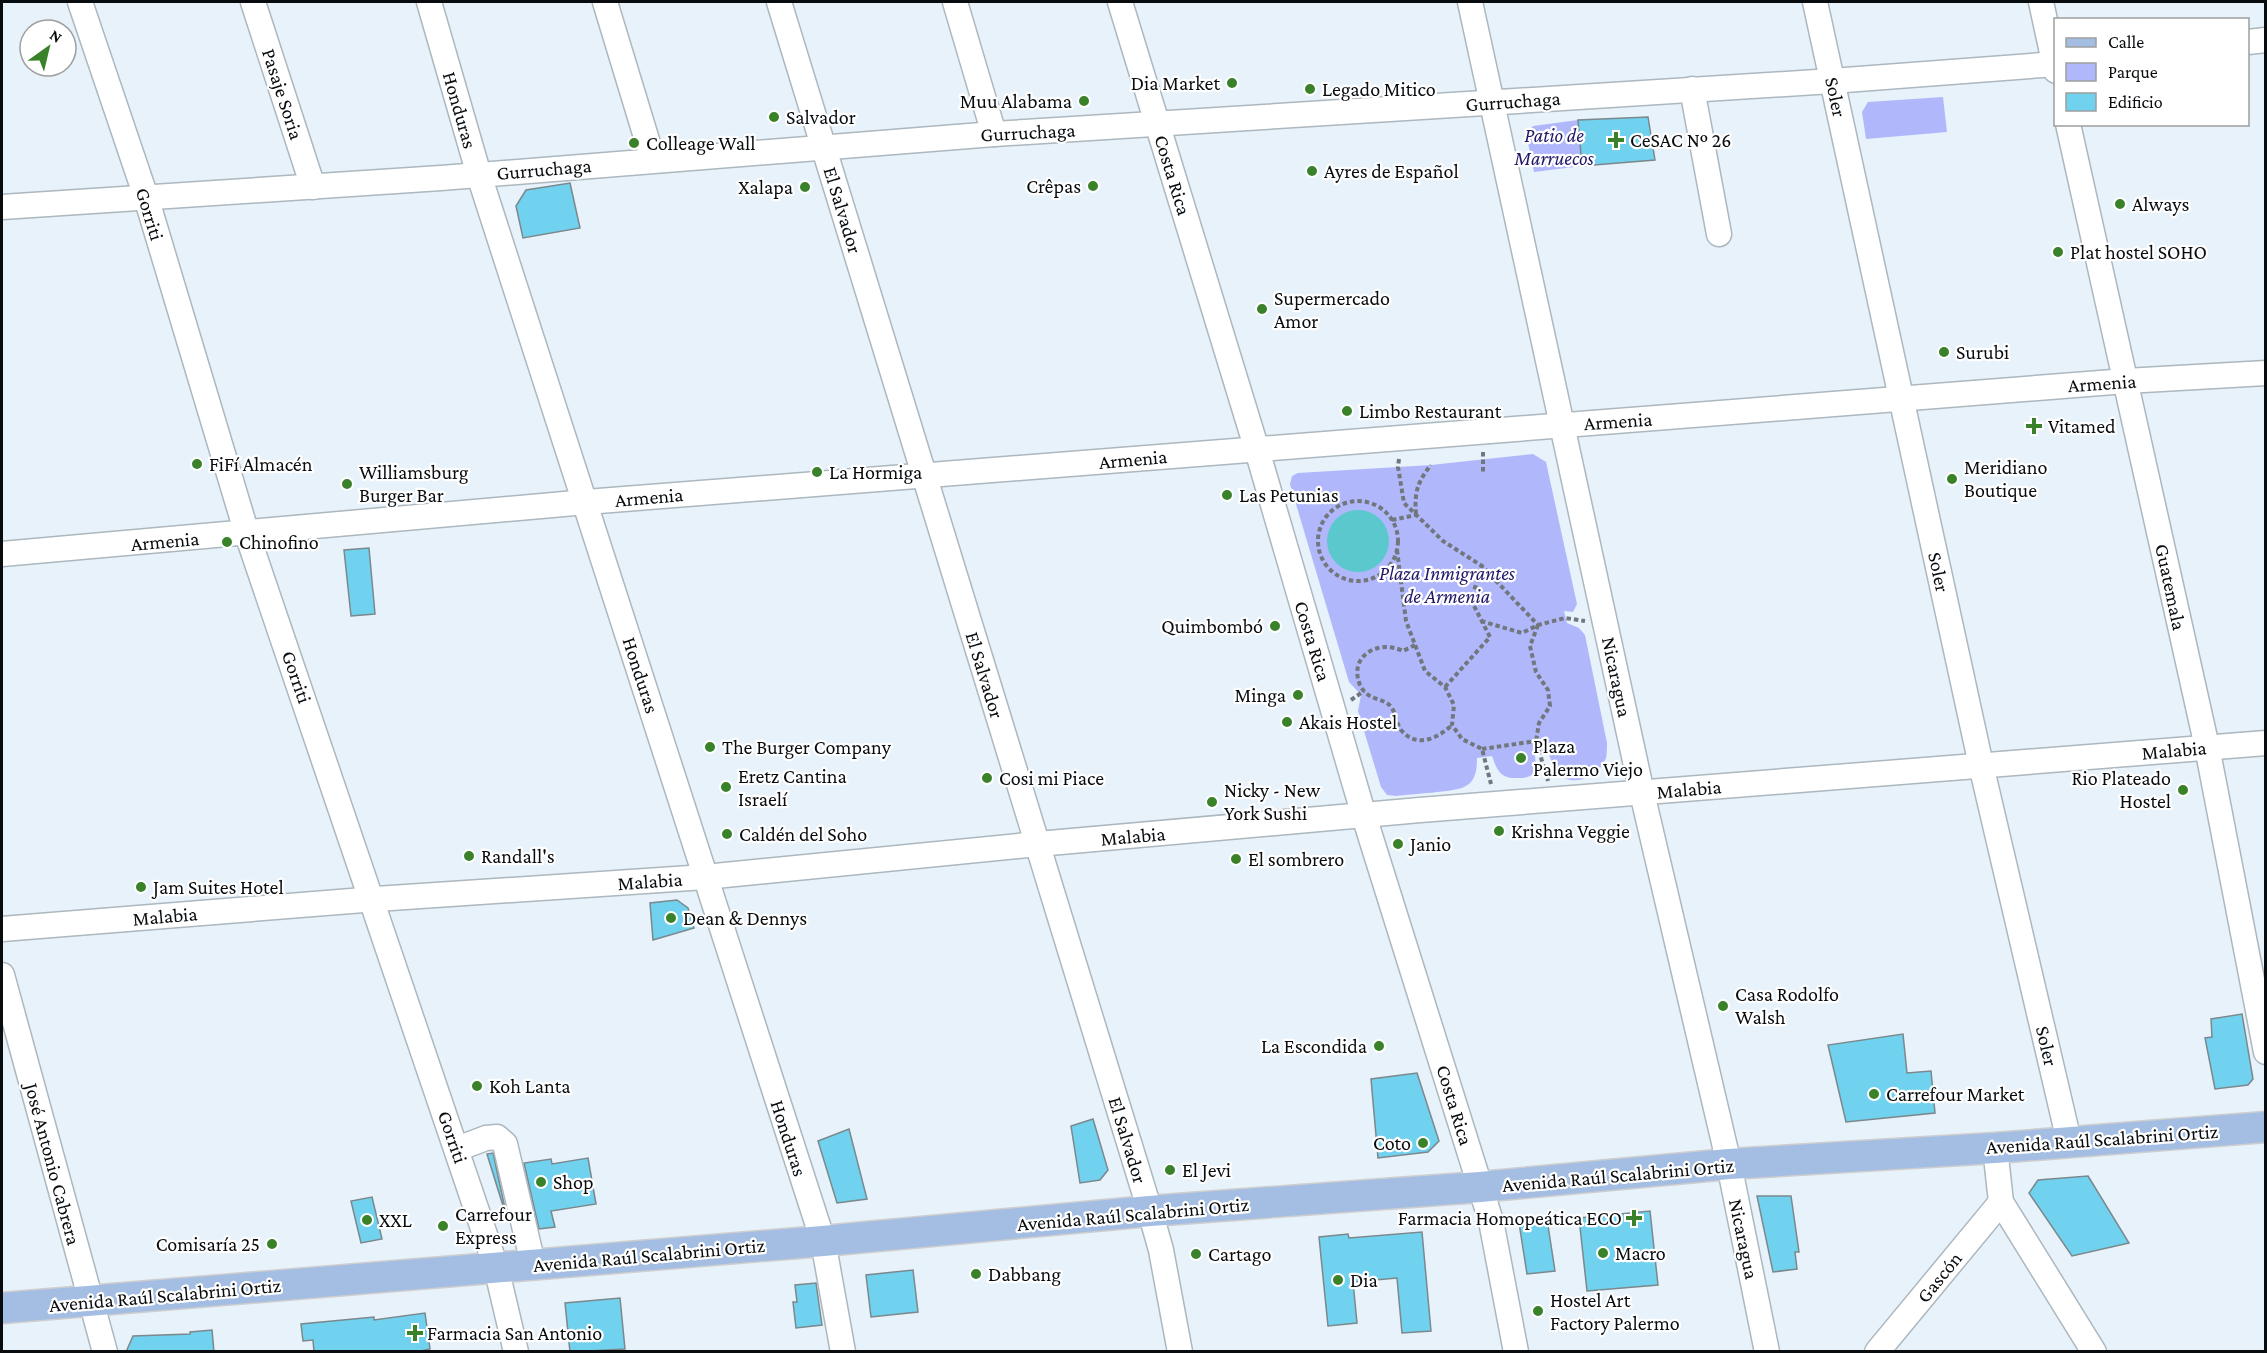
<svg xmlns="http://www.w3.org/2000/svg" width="2267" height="1353" font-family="'Crimson Pro',serif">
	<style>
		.green { fill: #b0b8fb }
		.water { fill: #5ac8cd }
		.building { fill: #70d2ef; stroke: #7b888c; stroke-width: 1.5 }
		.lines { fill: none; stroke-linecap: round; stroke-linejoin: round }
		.minor-casing { stroke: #acb7be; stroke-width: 27 }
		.major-casing { stroke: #cececf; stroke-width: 33 }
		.path { stroke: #71777d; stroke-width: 4; stroke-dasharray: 4.5 3; stroke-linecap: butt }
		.minor { stroke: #fff; stroke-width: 24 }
		.major { stroke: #a4bde3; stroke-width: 30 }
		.poi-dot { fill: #398229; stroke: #fff; stroke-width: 2 }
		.labels { text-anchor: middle; stroke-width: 4.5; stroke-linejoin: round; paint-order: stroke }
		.poi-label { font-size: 20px; fill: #090c0f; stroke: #fff; text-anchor: start }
		.street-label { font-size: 20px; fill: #090c0f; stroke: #fff }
		.park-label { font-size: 20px; font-style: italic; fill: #201867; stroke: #fff }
	</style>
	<rect width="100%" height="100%" fill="#e7f2fb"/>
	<g class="green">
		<path d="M1943 97 1947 132 1866 139 1862 112 1868 102Z"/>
		<path d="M1578 120 1582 166 1534 172 1526 133 1533 126Z"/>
		<path d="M1533 454 1546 462 1577 604 1573 612 1564 611 1567 623 1579 628 1585 635 1607 743C1607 747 1607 753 1606 758 1600 775 1574 789 1559 774 1553 768 1551 759 1548 752L1535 753C1535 759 1537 768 1534 773 1530 777 1525 778 1520 778 1501 779 1498 773 1492 756L1477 758C1477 769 1476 782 1464 787 1454 792 1411 794 1397 796L1387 795 1381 787 1358 711 1361 695 1349 682 1290 484 1292 476 1298 473 1431 465Z"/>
	</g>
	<circle class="water" cx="1358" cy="541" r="31"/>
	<g class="building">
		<path d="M1648 117 1655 160 1582 166 1578 120Z"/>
		<path d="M570 183 580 228 523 238 516 206 526 190Z"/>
		<path d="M369 548 375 614 351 616 344 550Z"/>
		<path d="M677 900 688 908 694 928 653 940 650 903Z"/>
		<path d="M2242 1014 2253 1079 2248 1085 2215 1089 2205 1038 2212 1037 2211 1019Z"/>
		<path d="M1903 1034 1907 1073 1931 1071 1935 1113 1846 1122 1828 1045Z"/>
		<path d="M1417 1073 1439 1141 1428 1152 1378 1158 1371 1079Z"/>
		<path d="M1093 1119 1108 1170 1100 1180 1080 1183 1071 1126Z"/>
		<path d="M849 1129 867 1199 837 1203 818 1141Z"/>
		<path d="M493 1153 508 1222 487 1154Z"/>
		<path d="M588 1158 596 1204 551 1211 555 1227 539 1229 524 1163 551 1159 552 1164Z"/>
		<path d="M2088 1176 2129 1243 2072 1256 2029 1193 2038 1180Z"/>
		<path d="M1757 1196H1791L1799 1252H1795L1797 1269 1773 1272Z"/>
		<path d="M372 1197 382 1239 361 1243 351 1201Z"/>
		<path d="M1650 1211 1658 1285 1587 1291 1579 1218Z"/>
		<path d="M1547 1219 1555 1271 1527 1274 1519 1223Z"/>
		<path d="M1422 1232 1431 1331 1402 1333 1397 1278 1353 1282 1357 1323 1328 1326 1319 1237 1348 1234 1349 1238Z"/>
		<path d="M913 1270 918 1312 871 1317 866 1275Z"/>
		<path d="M816 1283 822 1325 796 1328 793 1302H797L795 1285Z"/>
		<path d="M620 1298 625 1349 570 1352 565 1303Z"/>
		<path d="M425 1313 430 1349 416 1352H314L313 1340 303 1341 301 1324 374 1317V1320Z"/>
		<path d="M212 1330 214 1352H126L133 1336 190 1334V1332Z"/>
	</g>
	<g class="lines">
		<g class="minor-casing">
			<g id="minor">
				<path d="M80 2 146 197 247 534 496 1267 516 1352"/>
				<path d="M253 2 313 187"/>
				<path d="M429 2 479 175 823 1241 843 1352"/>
				<path d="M605 2 653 160"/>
				<path d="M779 2 1150 1211 1161 1250 1180 1352"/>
				<path d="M955 2 994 134"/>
				<path d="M1120 2 1257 450 1364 816 1491 1221 1516 1352"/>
				<path d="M1470 2 1642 793 1729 1164 1767 1352"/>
				<path d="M1815 2 1981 765 2069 1141"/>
				<path d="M2041 2 2056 71"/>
				<path d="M2248 42 2266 40"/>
				<path d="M1692 89 1719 234"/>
				<path d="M2068 124 2207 747 2266 1052"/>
				<path d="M2 207 441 178 994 134 1832 81 2056 64"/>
				<path d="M2 554 586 502 2126 381 2266 373"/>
				<path d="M2 929 376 899 705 877 1038 844 1420 810 2266 743"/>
				<path d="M2 975 105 1352"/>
				<path d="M1995 1148 2001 1202 2094 1352"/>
				<path d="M457 1149 486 1138 497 1137 505 1144 533 1264"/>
				<path d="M1877 1352 2001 1202"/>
			</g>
		</g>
		<g class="major-casing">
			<path id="major" d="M2 1308 823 1241 1150 1211 1480 1187 1729 1164 1995 1148 2266 1127"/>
		</g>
		<g class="path">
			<path d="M1483 452V474"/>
			<path d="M1399 459 1398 467 1404 503 1443 541 1482 566 1538 625"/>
			<circle cx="1358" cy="541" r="40"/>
			<path d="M1416 514C1414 492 1418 481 1431 465"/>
			<path d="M1392 520 1416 515"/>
			<path d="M1397 550 1406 621 1425 671 1445 687 1454 705 1452 725 1462 739 1482 749 1491 784"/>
			<path d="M1481 621 1522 633 1538 625 1565 618 1585 621"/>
			<path d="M1538 625 1530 646 1536 672 1548 690 1550 706 1539 723 1536 741 1548 781"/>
			<path d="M1415 645 1403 651C1378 639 1348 656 1360 685 1368 702 1385 697 1392 708 1396 715 1396 723 1401 730 1417 749 1438 738 1452 725"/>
			<path d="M1445 687 1490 637 1471 600 1482 566"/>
			<path d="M1351 700 1364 691"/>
			<path d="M1482 749 1536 741"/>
		</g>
		<use href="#minor" class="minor"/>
		<use href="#major" class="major"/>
	</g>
	<g class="poi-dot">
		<circle cx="1232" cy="83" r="6"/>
		<circle cx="1310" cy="89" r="6"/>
		<circle cx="1084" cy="101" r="6"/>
		<circle cx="774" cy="117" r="6"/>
		<path d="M1613 131h6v6h6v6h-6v6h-6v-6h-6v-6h6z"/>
		<circle cx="634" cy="143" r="6"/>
		<circle cx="1312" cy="171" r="6"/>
		<circle cx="1093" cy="186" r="6"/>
		<circle cx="805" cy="187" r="6"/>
		<circle cx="2120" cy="204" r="6"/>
		<circle cx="2058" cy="252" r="6"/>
		<circle cx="1262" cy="309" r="6"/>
		<circle cx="1944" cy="352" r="6"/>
		<circle cx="1347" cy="411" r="6"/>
		<path d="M2031 417h6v6h6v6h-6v6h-6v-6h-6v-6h6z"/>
		<circle cx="197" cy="464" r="6"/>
		<circle cx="817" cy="472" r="6"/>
		<circle cx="1952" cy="479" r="6"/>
		<circle cx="347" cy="484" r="6"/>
		<circle cx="1227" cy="495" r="6"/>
		<circle cx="227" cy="542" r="6"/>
		<circle cx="1275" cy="626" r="6"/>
		<circle cx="1298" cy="695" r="6"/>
		<circle cx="1287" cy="722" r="6"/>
		<circle cx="710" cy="747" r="6"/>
		<circle cx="1521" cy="758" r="6"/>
		<circle cx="987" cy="778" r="6"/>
		<circle cx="726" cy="787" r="6"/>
		<circle cx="2183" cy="790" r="6"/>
		<circle cx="1212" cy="802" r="6"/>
		<circle cx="1499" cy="831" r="6"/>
		<circle cx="727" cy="834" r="6"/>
		<circle cx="1398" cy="844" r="6"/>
		<circle cx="469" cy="856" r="6"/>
		<circle cx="1236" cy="859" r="6"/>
		<circle cx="141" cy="887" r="6"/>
		<circle cx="671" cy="918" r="6"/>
		<circle cx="1723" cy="1006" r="6"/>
		<circle cx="1379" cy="1046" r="6"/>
		<circle cx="477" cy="1086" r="6"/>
		<circle cx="1874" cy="1094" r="6"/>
		<circle cx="1423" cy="1143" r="6"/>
		<circle cx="1170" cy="1170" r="6"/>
		<circle cx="541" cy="1182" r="6"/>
		<path d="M1631 1209h6v6h6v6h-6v6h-6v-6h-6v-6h6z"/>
		<circle cx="367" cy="1220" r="6"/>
		<circle cx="443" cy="1226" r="6"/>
		<circle cx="272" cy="1244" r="6"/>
		<circle cx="1603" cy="1253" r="6"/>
		<circle cx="1196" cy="1254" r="6"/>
		<circle cx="976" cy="1274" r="6"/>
		<circle cx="1338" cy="1280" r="6"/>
		<circle cx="1538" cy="1311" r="6"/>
		<path d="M412 1324h6v6h6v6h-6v6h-6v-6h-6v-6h6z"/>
	</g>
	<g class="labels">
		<g class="poi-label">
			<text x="1220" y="90" text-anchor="end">Dia Market</text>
			<text x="1322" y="96">Legado Mitico</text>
			<text x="1072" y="108" text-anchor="end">Muu Alabama</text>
			<text x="786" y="124">Salvador</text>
			<text x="1630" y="147">CeSAC Nº 26</text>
			<text x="646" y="150">Colleage Wall</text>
			<text x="1324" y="178">Ayres de Español</text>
			<text x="1081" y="193" text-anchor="end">Crêpas</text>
			<text x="793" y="194" text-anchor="end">Xalapa</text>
			<text x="2132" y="211">Always</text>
			<text x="2070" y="259">Plat hostel SOHO</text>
			<text x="1274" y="305">Supermercado<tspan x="1274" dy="23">Amor</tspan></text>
			<text x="1956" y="359">Surubi</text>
			<text x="1359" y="418">Limbo Restaurant</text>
			<text x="2048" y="433">Vitamed</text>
			<text x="209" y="471">FiFí Almacén</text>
			<text x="1964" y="474">Meridiano<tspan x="1964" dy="23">Boutique</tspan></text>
			<text x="359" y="479">Williamsburg<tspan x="359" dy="23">Burger Bar</tspan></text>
			<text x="829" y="479">La Hormiga</text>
			<text x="1239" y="502">Las Petunias</text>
			<text x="239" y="549">Chinofino</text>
			<text x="1263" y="633" text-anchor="end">Quimbombó</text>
			<text x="1286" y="702" text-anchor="end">Minga</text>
			<text x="1299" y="729">Akais Hostel</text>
			<text x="1533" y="753">Plaza<tspan x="1533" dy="23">Palermo Viejo</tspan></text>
			<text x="722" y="754">The Burger Company</text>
			<text x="738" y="783">Eretz Cantina<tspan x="738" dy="23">Israelí</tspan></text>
			<text x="999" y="785">Cosi mi Piace</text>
			<text x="2171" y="785" text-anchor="end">Rio Plateado<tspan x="2171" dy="23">Hostel</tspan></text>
			<text x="1224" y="797">Nicky - New<tspan x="1224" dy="23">York Sushi</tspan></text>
			<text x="1511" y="838">Krishna Veggie</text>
			<text x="739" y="841">Caldén del Soho</text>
			<text x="1410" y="851">Janio</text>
			<text x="481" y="863">Randall's</text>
			<text x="1248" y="866">El sombrero</text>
			<text x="153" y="894">Jam Suites Hotel</text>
			<text x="683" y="925">Dean &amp; Dennys</text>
			<text x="1735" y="1001">Casa Rodolfo<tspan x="1735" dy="23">Walsh</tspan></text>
			<text x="1367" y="1053" text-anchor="end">La Escondida</text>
			<text x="489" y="1093">Koh Lanta</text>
			<text x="1886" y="1101">Carrefour Market</text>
			<text x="1411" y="1150" text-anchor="end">Coto</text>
			<text x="1182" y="1177">El Jevi</text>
			<text x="553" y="1189">Shop</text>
			<text x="455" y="1221">Carrefour<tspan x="455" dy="23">Express</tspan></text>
			<text x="1622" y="1225" text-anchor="end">Farmacia Homopeática ECO</text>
			<text x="379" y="1227">XXL</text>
			<text x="260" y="1251" text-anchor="end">Comisaría 25</text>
			<text x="1615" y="1260">Macro</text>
			<text x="1208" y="1261">Cartago</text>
			<text x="988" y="1281">Dabbang</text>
			<text x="1350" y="1287">Dia</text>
			<text x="1550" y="1307">Hostel Art<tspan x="1550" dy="23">Factory Palermo</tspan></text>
			<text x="427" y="1340">Farmacia San Antonio</text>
		</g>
		<g class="street-label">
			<text transform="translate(283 94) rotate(72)" y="7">Pasaje Soria</text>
			<text transform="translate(1836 97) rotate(78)" y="7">Soler</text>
			<text transform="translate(1513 101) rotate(-4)" y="7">Gurruchaga</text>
			<text transform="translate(460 110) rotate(74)" y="7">Honduras</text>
			<text transform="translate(1028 132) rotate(-3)" y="7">Gurruchaga</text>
			<text transform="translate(544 169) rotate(-5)" y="7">Gurruchaga</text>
			<text transform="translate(1173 175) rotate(73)" y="7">Costa Rica</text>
			<text transform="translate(843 210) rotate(73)" y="7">El Salvador</text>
			<text transform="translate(150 214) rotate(73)" y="7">Gorriti</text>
			<text transform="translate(2102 383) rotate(-4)" y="7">Armenia</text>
			<text transform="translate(1618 421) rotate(-4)" y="7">Armenia</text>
			<text transform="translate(1133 459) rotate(-5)" y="7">Armenia</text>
			<text transform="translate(649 497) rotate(-5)" y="7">Armenia</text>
			<text transform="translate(165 541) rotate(-5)" y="7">Armenia</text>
			<text transform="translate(1939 572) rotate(78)" y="7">Soler</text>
			<text transform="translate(2171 587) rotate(78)" y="7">Guatemala</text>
			<text transform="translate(1313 641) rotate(73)" y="7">Costa Rica</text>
			<text transform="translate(641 675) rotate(72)" y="7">Honduras</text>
			<text transform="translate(985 675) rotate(73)" y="7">El Salvador</text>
			<text transform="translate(297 677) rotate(71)" y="7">Gorriti</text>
			<text transform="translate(1617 677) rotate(78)" y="7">Nicaragua</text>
			<text transform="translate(2174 750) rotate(-5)" y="7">Malabia</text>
			<text transform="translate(1689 789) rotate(-5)" y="7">Malabia</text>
			<text transform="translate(1133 836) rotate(-5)" y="7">Malabia</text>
			<text transform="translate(650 881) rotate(-4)" y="7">Malabia</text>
			<text transform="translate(165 916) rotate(-5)" y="7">Malabia</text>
			<text transform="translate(2047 1046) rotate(77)" y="7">Soler</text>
			<text transform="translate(1455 1105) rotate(73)" y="7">Costa Rica</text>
			<text transform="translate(453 1137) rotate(71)" y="7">Gorriti</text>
			<text transform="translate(789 1138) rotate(72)" y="7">Honduras</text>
			<text transform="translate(2102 1139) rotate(-4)" y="7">Avenida Raúl Scalabrini Ortiz</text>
			<text transform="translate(1128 1140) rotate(73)" y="7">El Salvador</text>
			<text transform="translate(53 1164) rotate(75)" y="7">José Antonio Cabrera</text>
			<text transform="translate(1618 1175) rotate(-5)" y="7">Avenida Raúl Scalabrini Ortiz</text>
			<text transform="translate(1133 1214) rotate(-5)" y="7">Avenida Raúl Scalabrini Ortiz</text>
			<text transform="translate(1744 1239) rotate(78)" y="7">Nicaragua</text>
			<text transform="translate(649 1255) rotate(-5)" y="7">Avenida Raúl Scalabrini Ortiz</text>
			<text transform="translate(1939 1277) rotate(-51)" y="7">Gascón</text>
			<text transform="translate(165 1295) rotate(-5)" y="7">Avenida Raúl Scalabrini Ortiz</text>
		</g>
		<g class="park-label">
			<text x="1554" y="142">Patio de<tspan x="1554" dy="23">Marruecos</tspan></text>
			<text x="1447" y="580">Plaza Inmigrantes<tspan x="1447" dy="23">de Armenia</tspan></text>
		</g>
	</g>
	<rect width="2267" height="1353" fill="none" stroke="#090c0f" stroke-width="6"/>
	<rect x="2054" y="18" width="195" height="108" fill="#ffffff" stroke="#9d9e9f" stroke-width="1.5"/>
	<rect x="2066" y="38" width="30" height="9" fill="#a4bde3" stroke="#9d9e9f" stroke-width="1.5"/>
	<text x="2108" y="48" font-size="18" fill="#090c0f">Calle</text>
	<rect x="2066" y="63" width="30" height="18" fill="#b0b8fb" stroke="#9d9e9f" stroke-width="1.5"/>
	<text x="2108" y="78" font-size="18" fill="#090c0f">Parque</text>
	<rect x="2066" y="93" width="30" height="18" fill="#70d2ef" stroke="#9d9e9f" stroke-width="1.5"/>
	<text x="2108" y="108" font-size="18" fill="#090c0f">Edificio</text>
	<g transform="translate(48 48) rotate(34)"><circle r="28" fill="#ffffff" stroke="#9d9e9f" stroke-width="1.5"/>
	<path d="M0-4.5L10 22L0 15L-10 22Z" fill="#398229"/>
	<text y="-9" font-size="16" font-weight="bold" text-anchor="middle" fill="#090c0f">N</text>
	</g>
</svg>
